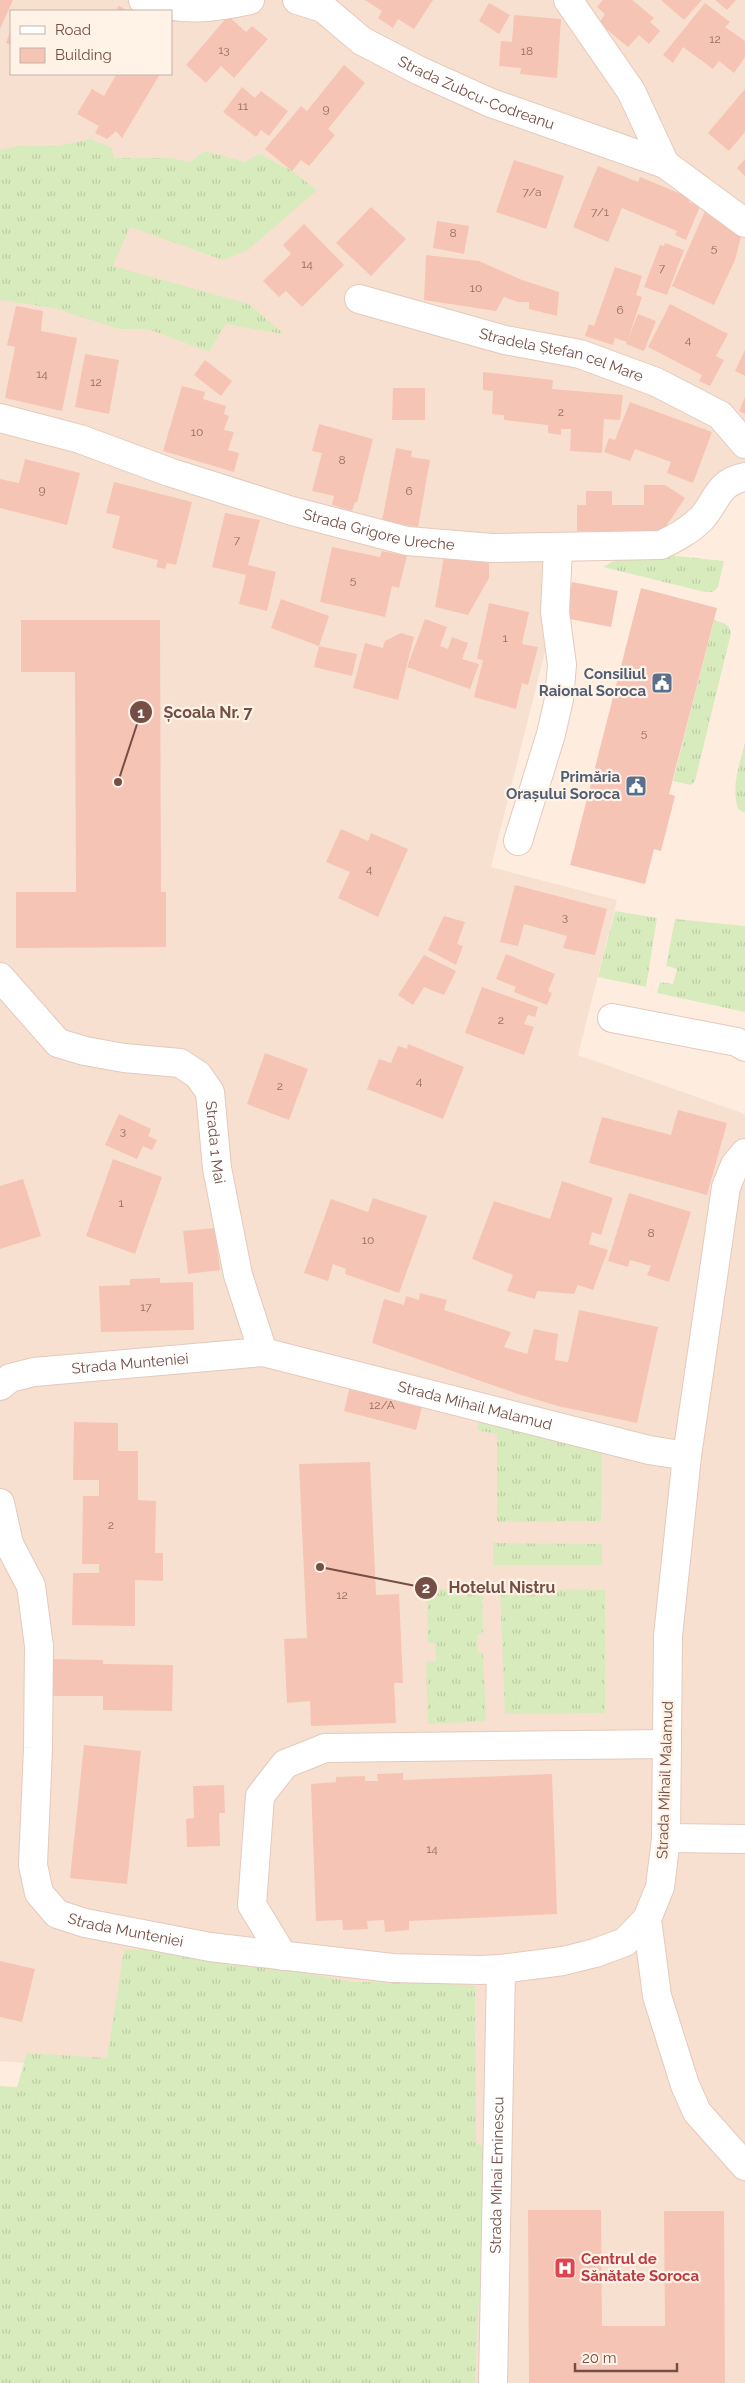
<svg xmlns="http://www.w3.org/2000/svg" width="745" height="2383" font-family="Raleway,sans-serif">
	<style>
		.residential { fill: #f8e0d0; fill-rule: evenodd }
		.grass { fill: url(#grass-tufts) }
		.building { fill: #f5c4b5 }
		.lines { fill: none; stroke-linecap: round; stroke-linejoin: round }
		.minor-casing { stroke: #e4c9be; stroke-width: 30 }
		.minor { stroke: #fff; stroke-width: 28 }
		.labels { text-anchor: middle; stroke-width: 4.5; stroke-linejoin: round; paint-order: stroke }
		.number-label { font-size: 12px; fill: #956c62 }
		.street-label { font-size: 15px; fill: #754f46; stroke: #fff2e7 }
		.service-label { font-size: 15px; font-weight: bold; fill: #4e5e75; stroke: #fff2e7; text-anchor: end }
		.health-label { font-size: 15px; font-weight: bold; fill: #be3a42; stroke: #fff2e7; text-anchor: start }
		.leader { fill: none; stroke: #754f46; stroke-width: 2 }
		.callout-dot { fill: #754f46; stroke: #fff2e7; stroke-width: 2 }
		.mark-label { font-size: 15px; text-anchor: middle; font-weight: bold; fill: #fff }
		.callout-label { font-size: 16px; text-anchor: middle; font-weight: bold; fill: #754f46; stroke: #fff2e7; stroke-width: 4.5; stroke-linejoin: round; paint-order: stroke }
	</style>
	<defs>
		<pattern id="grass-tufts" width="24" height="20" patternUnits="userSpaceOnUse" patternTransform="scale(1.25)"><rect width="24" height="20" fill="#d8ebbd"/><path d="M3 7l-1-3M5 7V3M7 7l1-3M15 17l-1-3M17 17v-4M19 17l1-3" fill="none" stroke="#bdcba4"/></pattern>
	</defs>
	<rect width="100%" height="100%" fill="#feeddf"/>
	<path class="residential" d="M0 0H745V492L567 564 491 867 617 900 578 1055 745 1114V2383H242L158 2074 0 2061ZM11 11H171V74H11Z"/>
	<g class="grass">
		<path d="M91 139 112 148 114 158H171L190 162 204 151 245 162 259 154 292 171 317 190 248 250 223 260 130 227 113 266 249 304 284 334 225 324 209 352 148 329H119L54 308 0 300V150L18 146H56Z"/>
		<path d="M667 555 724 561 718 587 713 592H705L603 567 621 557Z"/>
		<path d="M714 620C723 623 729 623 731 633L695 781 691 785 673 781Z"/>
		<path d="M745 743V813L738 809C731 786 739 766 745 743Z"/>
		<path d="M615 911 657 918 646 987 598 977Z"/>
		<path d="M675 919 745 926V1012L657 993 660 982 673 984 677 969 666 966Z"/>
		<path d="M479 1420 602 1447 601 1521 497 1522V1434L477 1430Z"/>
		<path d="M493 1543 602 1544V1565H493Z"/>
		<path d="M482 1588 483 1632 477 1636 478 1653H483L486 1721 428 1724 426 1662 436 1661 435 1643H428L427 1594 432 1589Z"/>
		<path d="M500 1589 605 1590V1713L505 1714Z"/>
		<path d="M172 1949 354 1982 444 1983 475 1986 476 2144 486 2146 475 2383H0V2086L17 2087 27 2053 107 2058 124 1950Z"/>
	</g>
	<g class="building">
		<path d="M0 0H13L0 29Z"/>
		<path d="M365 0H433L414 29 398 19 393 28 378 18 382 11Z"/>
		<path d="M603 0H632L654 18 650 22 660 31 649 44 639 35 628 47 599 23 605 14 597 7Z"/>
		<path d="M661 0H702L684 20Z"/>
		<path d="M715 0H736L727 10Z"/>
		<path d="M489 3 510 15 499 34 479 21Z"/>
		<path d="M705 3 730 22 725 27 745 41V57L734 73 719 61 713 69 683 47 673 63 663 55Z"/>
		<path d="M119 6 128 11H115Z"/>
		<path d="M514 15 561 19 557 78 520 74 521 68 499 66 501 41 512 42Z"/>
		<path d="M228 16 246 32 252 26 268 39 234 78 221 66 206 83 186 65Z"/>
		<path d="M11 30V45L6 43Z"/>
		<path d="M344 65 365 83 328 129 335 135 309 166 301 160 292 171 265 149 301 106 307 111Z"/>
		<path d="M113 74H160L122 138 116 131 107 139 95 133 99 126 77 114 92 89 104 96 116 75Z"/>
		<path d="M242 87 255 98 261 91 288 111 269 136 261 130 256 137 223 112Z"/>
		<path d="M745 89V132L729 151 708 133Z"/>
		<path d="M745 159V176L737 168Z"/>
		<path d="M514 160 564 176 546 229 496 212Z"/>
		<path d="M598 166 638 182 640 177 691 198 689 202 700 206 686 240 675 235 677 231 622 208 608 242 573 227Z"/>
		<path d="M371 207 406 239 371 276 336 243Z"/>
		<path d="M705 211 742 233 735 260 714 305 672 286Z"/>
		<path d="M437 221 469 226 464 254 433 248Z"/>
		<path d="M304 224 344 265 302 307 286 291 279 297 263 281 291 254 283 245Z"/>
		<path d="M665 243 684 250 667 295 644 287 660 245 664 246Z"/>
		<path d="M426 255 479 261 522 280 559 292 557 316 529 309V302H518L504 297 496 311 424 300Z"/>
		<path d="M615 267 642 276 636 295 642 297 627 342 615 338 613 345 585 336 589 324 594 326Z"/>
		<path d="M670 304 728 334 716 356 724 360 710 386 699 381 702 375 648 347Z"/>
		<path d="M16 306 43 311 41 331 77 338 62 411 5 398 15 347 7 345Z"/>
		<path d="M638 314 656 321 644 351 626 344Z"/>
		<path d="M745 350V376L735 371Z"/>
		<path d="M85 354 119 360 109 414 75 407Z"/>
		<path d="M205 360 232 381 221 396 194 375Z"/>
		<path d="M483 372 553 380 552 389 623 395 620 420 604 419 602 453 570 451 571 429H561V435L548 433V425L504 420V415L492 414 493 391 483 390Z"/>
		<path d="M182 386 205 392 203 399 226 406 224 414 229 416 224 430 234 432 228 450 239 453 234 472 163 451Z"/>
		<path d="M393 388H425V420H392Z"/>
		<path d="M745 397V414L739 411Z"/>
		<path d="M630 402 712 432 693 483 667 473 671 462 635 449 630 461 604 452 609 438 615 440Z"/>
		<path d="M319 424 373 439 357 503 355 502 352 511 332 505 334 496 312 491 322 453 312 451Z"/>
		<path d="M396 448 412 451 411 457 430 460 418 527 382 521Z"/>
		<path d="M25 459 80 473 67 525 0 508V479L19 483Z"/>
		<path d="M114 482 192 502 176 565 167 563 165 569 156 567 158 560 112 548 120 516 106 513Z"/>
		<path d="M644 485H665L685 498 663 531H577V505H586V491H612V505H644Z"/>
		<path d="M225 513 260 520 248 565 276 572 267 611 239 604 246 575 212 567Z"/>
		<path d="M332 547 380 557 382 551 407 556 399 588 392 586 385 617 320 602Z"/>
		<path d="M444 557 489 563V578L468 615 435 607Z"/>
		<path d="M572 582 618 591 611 627 565 618Z"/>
		<path d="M641 588 717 608 669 794 675 796 661 851 654 849 645 884 570 865Z"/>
		<path d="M281 599 329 616 319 646 271 628Z"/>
		<path d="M489 603 529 612 522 644 538 647 528 685 522 683 516 709 474 697 483 660 477 659Z"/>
		<path d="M425 619 447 627 440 646 448 649 452 637 468 643 462 659 479 664 470 689 407 667Z"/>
		<path d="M21 620H160L161 892H166V947L16 948V892H76L75 672H21Z"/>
		<path d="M401 633 414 637 398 700 353 688 365 643 383 648 385 641Z"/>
		<path d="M319 646 357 654 352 676 314 667Z"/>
		<path d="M341 829 368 841 371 833 408 849 378 917 338 898 350 872 326 862Z"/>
		<path d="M515 885 607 909 595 955 563 948 567 936 524 924 518 946 500 942Z"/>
		<path d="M444 916 465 922 457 944 463 946 456 965 428 950Z"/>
		<path d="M506 954 555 974 548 991 552 993 547 1005 514 992 516 987 496 979Z"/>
		<path d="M424 955 456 971 444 995 424 987 413 1005 398 995Z"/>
		<path d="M482 987 538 1007 535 1017 528 1015 524 1024 534 1027 524 1055 465 1033Z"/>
		<path d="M408 1044 464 1067 443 1119 367 1089 379 1059 391 1063 398 1046 407 1049Z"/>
		<path d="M265 1053 308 1069 289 1120 247 1104Z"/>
		<path d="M678 1110 727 1123 707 1195 589 1163 602 1117 671 1135Z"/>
		<path d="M119 1114 151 1129 148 1136 157 1140 152 1150 143 1146 137 1159 105 1145Z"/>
		<path d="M113 1159 162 1177 135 1254 86 1236Z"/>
		<path d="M23 1179 41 1236 0 1249V1186Z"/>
		<path d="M562 1181 613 1198 601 1235 592 1232 589 1244 608 1250 593 1290 578 1285 574 1294 537 1291 535 1299 507 1291 513 1275 472 1259 494 1201 550 1219Z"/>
		<path d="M629 1193 691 1212 669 1282 647 1275 651 1266 630 1260 628 1267 608 1261Z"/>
		<path d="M373 1198 427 1216 399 1293 345 1274 346 1269 333 1264 328 1281 304 1273 331 1199 368 1212Z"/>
		<path d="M215 1228 220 1270 188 1274 183 1231Z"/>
		<path d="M160 1278V1283L193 1282 194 1330 101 1332 99 1286 130 1285V1279Z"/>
		<path d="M420 1293 447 1300 444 1310 511 1332 504 1347 527 1354 534 1329 558 1334 555 1360 568 1362 579 1310 658 1327 637 1423 558 1406 518 1394 372 1343 384 1299 404 1305 406 1296 419 1300Z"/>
		<path d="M351 1382 424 1400 416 1430 344 1411Z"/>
		<path d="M74 1422 118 1423V1451H138V1500L156 1501 155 1553H163V1581L135 1580V1626L72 1625 73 1573H99V1564H82L83 1496H99V1480H73Z"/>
		<path d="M370 1462 376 1595 399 1594 403 1683H394L396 1723 311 1726 310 1701 287 1703 284 1639 307 1638 299 1464Z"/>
		<path d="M52 1659 103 1660V1664L173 1665 172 1711 103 1710V1696H51Z"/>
		<path d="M84 1745 141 1751 127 1884 70 1878Z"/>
		<path d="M403 1773V1780L552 1774 557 1914 409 1921V1930L385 1932 384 1920 367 1921 368 1929 343 1930 342 1920 316 1921 311 1784 336 1782V1777L365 1776V1781H378L377 1774Z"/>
		<path d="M224 1785 225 1813H219L220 1846 187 1847 186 1819 194 1818 193 1786Z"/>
		<path d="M0 1961 35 1969 22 2022 0 2017Z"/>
		<path d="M528 2210H601L602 2326H665L664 2211H724L725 2383H529Z"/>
	</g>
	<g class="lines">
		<g class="minor-casing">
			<g id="minor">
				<path d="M143 0C184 11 209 9 250 0"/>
				<path id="s1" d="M297 0 323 8 362 41 420 71 491 103 665 164 745 223"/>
				<path d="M568 0 631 91 665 164"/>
				<path id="s2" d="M359 299 505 340 580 354 656 382 720 415 745 444"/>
				<path id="s3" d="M0 418 80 439 169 472 292 511 407 541 492 548 661 545C675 538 689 531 701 519 717 502 717 482 745 477"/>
				<path d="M518 841 551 734 559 699 562 665 555 612 558 548"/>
				<path id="s4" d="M0 977 58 1043 85 1051 124 1058 180 1063 198 1075 210 1092 217 1168 238 1275 263 1352"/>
				<path d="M612 1018 737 1042 745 1047"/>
				<path d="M745 1153 735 1165 726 1187 687 1456 668 1636 666 1838 660 1887 647 1919 657 1996 685 2085 697 2112 745 2166"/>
				<path id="s5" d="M0 1386 10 1378 34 1372 263 1352 649 1450 687 1456"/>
				<path id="s6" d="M0 1503 9 1544 31 1586 39 1646 38 1748 33 1865 39 1893 57 1914 85 1923 210 1947 392 1968 480 1970 501 1969 563 1961 595 1953 625 1942 647 1919"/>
				<path d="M666 1838 745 1839"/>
				<path d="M283 1956 252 1905 260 1796 285 1764 325 1748 667 1744"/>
				<path id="s7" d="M493 2383 501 1969"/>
			</g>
		</g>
		<use href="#minor" class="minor"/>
	</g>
	<defs>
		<g id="civic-square" transform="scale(1.125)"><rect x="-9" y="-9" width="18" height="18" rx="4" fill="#5c6f8a" stroke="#fff2e7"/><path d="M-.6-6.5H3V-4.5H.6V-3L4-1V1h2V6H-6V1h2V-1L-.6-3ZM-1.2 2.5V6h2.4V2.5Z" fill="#fff"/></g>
		<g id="hospital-square" transform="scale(1.125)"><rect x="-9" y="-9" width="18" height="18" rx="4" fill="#e0444e" stroke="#fff2e7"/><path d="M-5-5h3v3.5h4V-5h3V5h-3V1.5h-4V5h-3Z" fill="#fff"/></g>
	</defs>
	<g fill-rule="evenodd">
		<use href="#civic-square" x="662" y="683"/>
		<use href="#civic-square" x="636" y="786"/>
		<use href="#hospital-square" x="565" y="2268"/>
	</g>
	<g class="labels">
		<g class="number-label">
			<text x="715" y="43">12</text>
			<text x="224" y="54">13</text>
			<text x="527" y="55">18</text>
			<text x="243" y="110">11</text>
			<text x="326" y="113">9</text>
			<text x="532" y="196">7/a</text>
			<text x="600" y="216">7/1</text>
			<text x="453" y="237">8</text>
			<text x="714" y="252">5</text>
			<text x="307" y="268">14</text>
			<text x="662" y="272">7</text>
			<text x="476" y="292">10</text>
			<text x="620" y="314">6</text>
			<text x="688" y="344">4</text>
			<text x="42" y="378">14</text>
			<text x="96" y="386">12</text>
			<text x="561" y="416">2</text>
			<text x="197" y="436">10</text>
			<text x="342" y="464">8</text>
			<text x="42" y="494">9</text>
			<text x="409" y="495">6</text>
			<text x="237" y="544">7</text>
			<text x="353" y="584">5</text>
			<text x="505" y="642">1</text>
			<text x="644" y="737">5</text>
			<text x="369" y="873">4</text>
			<text x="565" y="921">3</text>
			<text x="501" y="1024">2</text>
			<text x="419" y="1085">4</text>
			<text x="280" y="1090">2</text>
			<text x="123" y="1135">3</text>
			<text x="121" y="1207">1</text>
			<text x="651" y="1237">8</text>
			<text x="368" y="1244">10</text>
			<text x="146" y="1311">17</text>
			<text x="382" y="1409">12/A</text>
			<text x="111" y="1529">2</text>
			<text x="342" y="1599">12</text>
			<text x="432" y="1853">14</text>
		</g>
		<g class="street-label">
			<text dy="5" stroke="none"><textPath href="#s1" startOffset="204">Strada Zubcu-Codreanu</textPath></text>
			<text dy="5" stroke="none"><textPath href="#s2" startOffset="210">Stradela Ștefan cel Mare</textPath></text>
			<text dy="5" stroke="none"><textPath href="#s3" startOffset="396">Strada Grigore Ureche</textPath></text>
			<text dy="5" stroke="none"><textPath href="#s4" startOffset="305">Strada 1 Mai</textPath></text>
			<text dy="5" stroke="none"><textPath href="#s5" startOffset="134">Strada Munteniei</textPath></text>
			<text dy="5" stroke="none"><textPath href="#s5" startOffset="486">Strada Mihail Malamud</textPath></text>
			<text transform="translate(665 1780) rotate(-88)" y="5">Strada Mihail Malamud</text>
			<text dy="5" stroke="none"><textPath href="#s6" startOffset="496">Strada Munteniei</textPath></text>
			<text dy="5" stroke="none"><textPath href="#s7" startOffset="208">Strada Mihai Eminescu</textPath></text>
		</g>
		<g class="service-label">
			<text x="646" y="679">Consiliul<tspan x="646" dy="17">Raional Soroca</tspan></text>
			<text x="620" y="782">Primăria<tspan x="620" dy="17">Orașului Soroca</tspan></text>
		</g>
		<g class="health-label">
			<text x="581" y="2264">Centrul de<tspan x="581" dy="17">Sănătate Soroca</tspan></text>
		</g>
	</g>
	<path class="leader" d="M118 782L141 712M320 1567L426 1588"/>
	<g class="callout-dot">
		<circle cx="118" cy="782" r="5"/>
		<circle cx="320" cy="1567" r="5"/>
		<circle cx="141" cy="712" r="12"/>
		<circle cx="426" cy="1588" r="12"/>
	</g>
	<g class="mark-label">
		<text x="141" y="718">1</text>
		<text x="426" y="1593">2</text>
	</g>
	<g class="callout-label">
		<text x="208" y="718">Școala Nr. 7</text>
		<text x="502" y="1593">Hotelul Nistru</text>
	</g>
	<rect x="10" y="10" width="162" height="65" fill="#fff2e7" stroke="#c8b1a7"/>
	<rect x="20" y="26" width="25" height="8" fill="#ffffff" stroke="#c8b1a7"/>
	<text x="55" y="35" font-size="15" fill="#754f46">Road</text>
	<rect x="20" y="48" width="25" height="15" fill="#f5c4b5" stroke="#c8b1a7"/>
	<text x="55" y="60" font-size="15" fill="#754f46">Building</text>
	<path d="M575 2363v8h102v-8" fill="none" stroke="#754f46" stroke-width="2.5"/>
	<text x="582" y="2363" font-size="15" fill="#754f46" stroke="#fff2e7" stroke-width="4" paint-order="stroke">20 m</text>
</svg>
